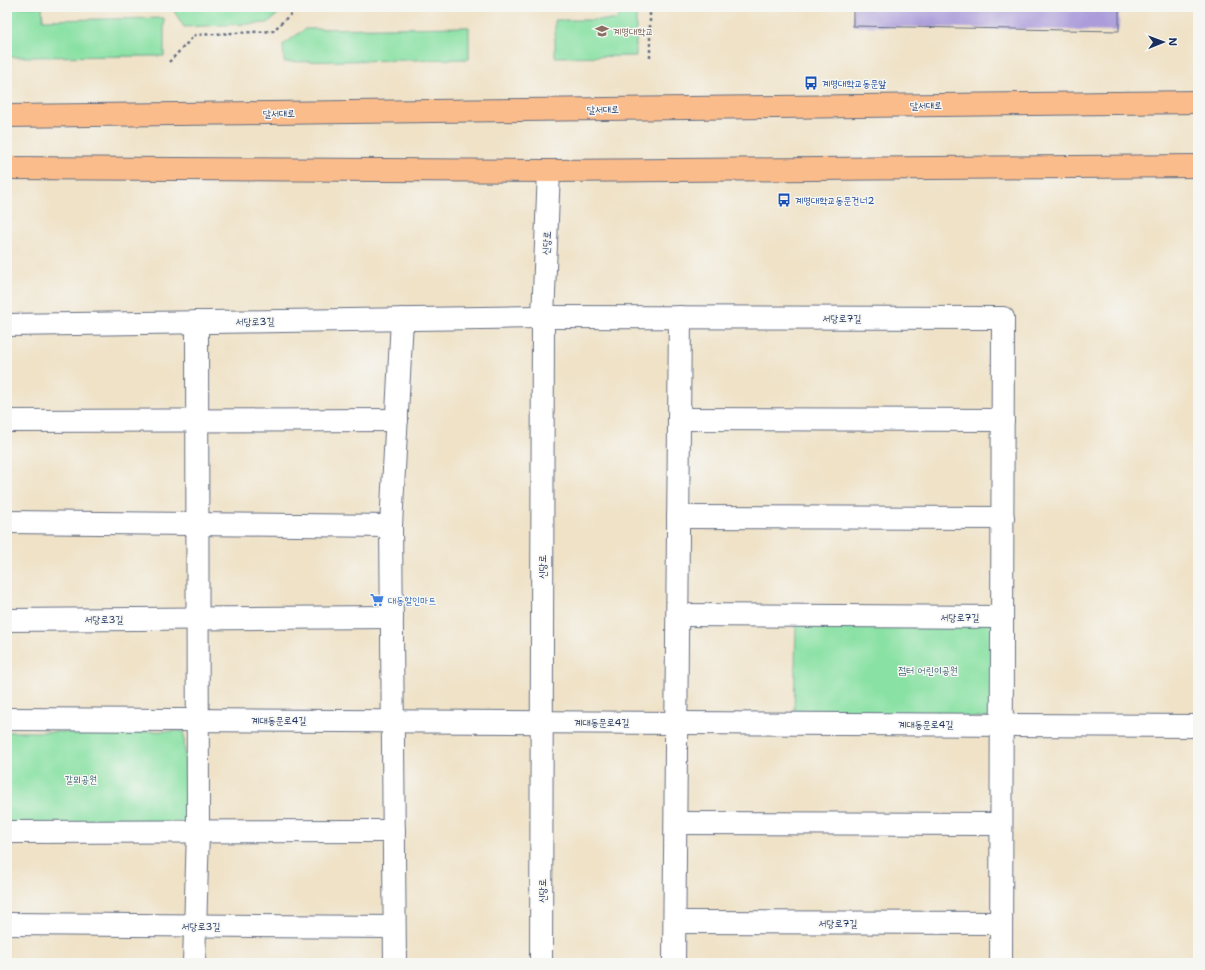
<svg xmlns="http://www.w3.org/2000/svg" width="1205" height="970" font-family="'Shantell Sans','Poor Story',sans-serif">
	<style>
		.green { fill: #8ae1a4; stroke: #528881 }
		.building { fill: #ac9dda }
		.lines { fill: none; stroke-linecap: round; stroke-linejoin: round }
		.minor-casing { stroke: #656e83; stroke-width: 24 }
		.major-casing { stroke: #656e83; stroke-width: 24 }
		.path { stroke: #656e83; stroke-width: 2.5; stroke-dasharray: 3 3; stroke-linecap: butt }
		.minor { stroke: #fff; stroke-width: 22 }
		.major { stroke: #fabc8b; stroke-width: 22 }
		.labels { text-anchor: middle; stroke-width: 3; stroke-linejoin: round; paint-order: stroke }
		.education-label { font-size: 10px; fill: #785e54; stroke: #f6f6f2; text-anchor: start }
		.transit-label { font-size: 10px; fill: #164399; stroke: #f6f6f2; text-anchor: start }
		.street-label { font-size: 10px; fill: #1b2f5e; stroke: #f6f6f2 }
		.shop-label { font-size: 10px; fill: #366cbe; stroke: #f6f6f2; text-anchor: start }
		.park-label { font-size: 10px; fill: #375c70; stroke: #f6f6f2 }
	</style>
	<rect width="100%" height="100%" fill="#f6f6f2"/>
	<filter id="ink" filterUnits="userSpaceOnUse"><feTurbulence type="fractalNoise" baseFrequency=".025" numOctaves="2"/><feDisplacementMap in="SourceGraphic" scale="8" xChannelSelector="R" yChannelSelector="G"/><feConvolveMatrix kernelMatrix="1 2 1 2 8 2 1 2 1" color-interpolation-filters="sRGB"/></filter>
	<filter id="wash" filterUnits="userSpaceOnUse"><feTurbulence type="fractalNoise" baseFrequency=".012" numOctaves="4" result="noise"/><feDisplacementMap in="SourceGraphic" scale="16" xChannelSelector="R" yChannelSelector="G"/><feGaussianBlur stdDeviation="0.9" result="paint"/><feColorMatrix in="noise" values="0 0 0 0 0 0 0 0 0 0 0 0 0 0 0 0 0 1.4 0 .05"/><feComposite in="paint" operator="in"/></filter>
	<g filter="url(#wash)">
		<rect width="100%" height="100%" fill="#efe2c7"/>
		<g class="green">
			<path d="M7 7H42L43 20 164 18V56L7 57Z"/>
			<path d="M174 7H280V12L268 23 184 27 174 11Z"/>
			<path d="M627 7H636V56L555 57V20H616Z"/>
			<path d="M469 27V59L284 62 283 45 305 29Z"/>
			<path d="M796 622H996V718L794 715Z"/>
			<path d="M184 731 187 822 7 828V732Z"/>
		</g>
		<g id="blocks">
			<path class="building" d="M853 7H1119V31L853 26Z"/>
		</g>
	</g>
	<g filter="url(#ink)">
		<use href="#blocks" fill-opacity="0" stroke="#656e83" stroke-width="1"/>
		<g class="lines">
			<g class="minor-casing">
				<g id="minor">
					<path d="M7 325 543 317 1003 318 1001 963"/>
					<path d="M679 419 1003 420"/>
					<path d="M7 421 397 420"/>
					<path d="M678 517 1003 518"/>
					<path d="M7 522 391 526"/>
					<path d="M678 615 1002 617"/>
					<path d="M7 620 392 617"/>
					<path d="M7 719 1198 726"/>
					<path d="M676 823 1001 824"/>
					<path d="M7 832 394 831"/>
					<path d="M675 922 1001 923"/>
					<path d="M7 924 394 927"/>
					<path d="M194 963 198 832 197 322"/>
					<path d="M395 963 391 526 402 319"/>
					<path d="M541 963 543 317 549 171"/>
					<path d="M674 963 680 317"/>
				</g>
			</g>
			<g class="major-casing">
				<g id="major">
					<path d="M7 116 1198 102"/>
					<path d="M7 168 549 171 1198 166"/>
				</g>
			</g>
			<g class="path">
				<path d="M650 7V61"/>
				<path d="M169 62 195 35 273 31 298 7"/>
			</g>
			<use href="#minor" class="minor"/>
			<use href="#major" class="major"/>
		</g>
	</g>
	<defs>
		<g id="university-bare" transform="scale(1.08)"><path d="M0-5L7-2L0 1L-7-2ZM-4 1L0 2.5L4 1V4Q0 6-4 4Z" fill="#8d6e63" stroke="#f6f6f2" stroke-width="2.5" paint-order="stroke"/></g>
		<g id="bus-bare" transform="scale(1.08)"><path d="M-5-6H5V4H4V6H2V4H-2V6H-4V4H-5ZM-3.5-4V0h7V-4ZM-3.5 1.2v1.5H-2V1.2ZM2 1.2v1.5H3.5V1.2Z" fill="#1a4fb4" stroke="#f6f6f2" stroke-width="2.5" paint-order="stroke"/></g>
		<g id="supermarket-bare" transform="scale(1.08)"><path d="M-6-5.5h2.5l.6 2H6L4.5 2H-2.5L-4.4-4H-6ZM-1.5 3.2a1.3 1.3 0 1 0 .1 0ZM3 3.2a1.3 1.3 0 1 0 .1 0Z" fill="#3f7fe0" stroke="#f6f6f2" stroke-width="2.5" paint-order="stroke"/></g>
	</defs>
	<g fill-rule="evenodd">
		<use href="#university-bare" x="602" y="31"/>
		<use href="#bus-bare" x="811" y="83"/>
		<use href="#bus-bare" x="784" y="200"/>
		<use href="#supermarket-bare" x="377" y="600"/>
	</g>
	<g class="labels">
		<g class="education-label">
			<text x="613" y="35">계명대학교</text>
		</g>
		<g class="transit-label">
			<text x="822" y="87">계명대학교동문앞</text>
			<text x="795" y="204">계명대학교동문건너2</text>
		</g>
		<g class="street-label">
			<text transform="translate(926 105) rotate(-1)" y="4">달서대로</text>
			<text transform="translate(603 109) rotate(-1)" y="4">달서대로</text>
			<text transform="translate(279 113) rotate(-1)" y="4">달서대로</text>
			<text transform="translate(546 243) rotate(-87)" y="4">신당로</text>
			<text x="842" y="322">서당로7길</text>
			<text transform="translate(255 321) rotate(-1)" y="4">서당로3길</text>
			<text transform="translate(542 567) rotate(-90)" y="4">신당로</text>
			<text x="960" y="621">서당로7길</text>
			<text x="104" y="623">서당로3길</text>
			<text x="279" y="724">계대동문로4길</text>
			<text x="602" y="726">계대동문로4길</text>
			<text x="926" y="728">계대동문로4길</text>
			<text transform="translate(542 891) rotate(-90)" y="4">신당로</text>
			<text x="838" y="927">서당로7길</text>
			<text x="201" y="930">서당로3길</text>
		</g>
		<g class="shop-label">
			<text x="388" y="604">대동할인마트</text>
		</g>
		<g class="park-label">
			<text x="928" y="674">점터 어린이공원</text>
			<text x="81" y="783">갈뫼공원</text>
		</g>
	</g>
	<rect width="1205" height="970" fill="none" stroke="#f6f6f2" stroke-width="24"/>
	<g transform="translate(1163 42) rotate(89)" stroke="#f6f6f2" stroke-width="3" paint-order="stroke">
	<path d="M0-3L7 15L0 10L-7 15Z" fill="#1b2f5e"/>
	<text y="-6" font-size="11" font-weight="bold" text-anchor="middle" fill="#1b2f5e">N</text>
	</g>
</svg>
